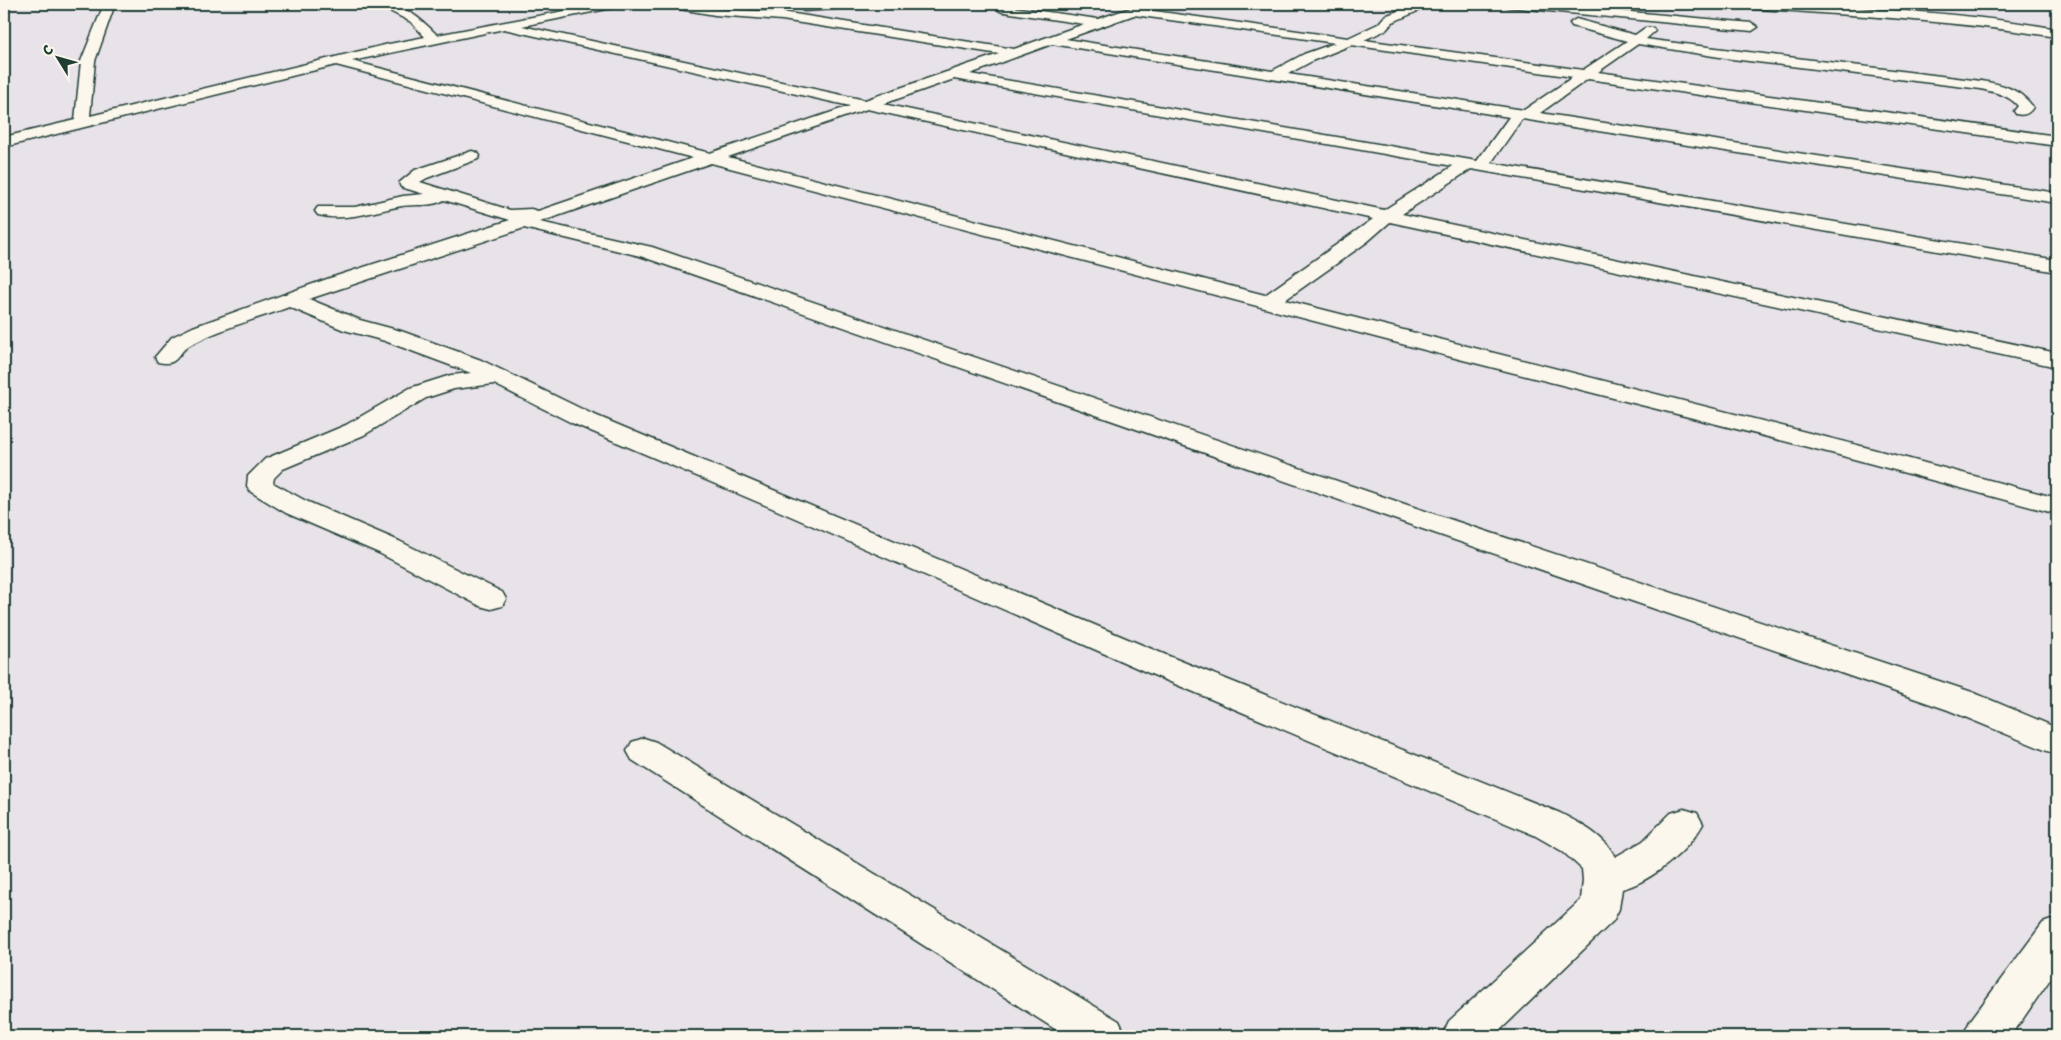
<svg xmlns="http://www.w3.org/2000/svg" width="2061" height="1040" font-family="'Shantell Sans',sans-serif">
	<style>
		.lines { fill: none; stroke-linecap: round; stroke-linejoin: round }
		.minor-casing { stroke: #1f3d34; stroke-width: 3 }
		.minor { fill: #fbf7ec; fill-rule: evenodd }
	</style>
	<rect width="100%" height="100%" fill="#e8e2e9"/>
	<filter id="ink" filterUnits="userSpaceOnUse"><feTurbulence type="fractalNoise" baseFrequency=".02" numOctaves="2"/><feDisplacementMap in="SourceGraphic" scale="10" xChannelSelector="R" yChannelSelector="G"/><feConvolveMatrix kernelMatrix="1 2 1 2 8 2 1 2 1" color-interpolation-filters="sRGB"/></filter>
	<g filter="url(#ink)">
		<g class="lines">
			<g class="minor-casing">
				<g id="minor">
					<path d="M104 4H115L95 61 90 116 389 44 425 37 411 22 380 6 379 4C404 4 420 18 437 35L601 4H622L617 7 522 26 865 100 999 54 782 20 715 15 668 7 662 4H687L715 9 782 12 1014 49 1084 24 1004 12 1000 11 998 9 1000 7 1004 6 1098 19 1142 4H1157L1156 6 1147 10 1348 38 1378 24 1385 16 1416 4H1430L1429 6 1393 22 1386 30 1364 40 1583 70 1627 41 1572 26 1570 23 1576 19 1635 35 1645 28H1653L1655 31 1646 39 1660 41 1981 81C2002 84 2020 89 2033 107 2029 114 2024 116 2016 114L2014 111 2018 106C2009 95 1994 92 1981 89L1732 59 1638 44 1598 72 2057 136V146L1588 79 1540 113 2057 193V203L1522 119 1491 163 2057 260V272L1471 169 1402 214 2057 353V367L1390 222 1367 242 1285 300 1857 445 2057 498V514L1839 455 1459 359 711 163 540 222 652 247 1431 513 1972 692 2057 728V755L1948 710 1411 525 640 256 524 228 309 299 360 320 401 331 481 360 590 413 1166 655 1560 813C1581 824 1605 836 1615 857L1643 841 1671 813 1684 809 1697 813 1703 824C1689 850 1651 882 1622 889L1619 909 1613 921 1494 1036H1442L1449 1021 1581 900 1583 880 1582 869 1562 851 1534 835 1144 671 772 508 572 423 494 384 454 389 426 398 364 435 283 469 274 478 273 483 306 501 399 541 502 592 506 599 502 606 491 609 480 606 379 553 286 513 251 492 247 486 248 476 265 459 346 425 410 388 451 375 471 373 385 341 344 330 289 307C257 319 221 328 190 345 176 353 179 367 158 362L155 357 172 337 193 327 327 279 510 220 444 200C433 207 415 204 402 206 374 211 347 222 318 215L315 211 318 207H355L403 196 424 194 401 187 399 183 415 170 472 151 478 153 480 156 478 159 427 178 420 182 510 210 531 209 538 211 693 158 336 65 4 147V137L75 120 81 61ZM1134 15 1335 43 1304 54 1272 71 1066 39ZM504 29 850 106 710 153 352 61ZM1052 44 1509 117 1477 161 970 74ZM1351 45 1573 77 1524 110 1288 74 1314 60ZM954 79 1453 166 1384 210 883 104ZM867 109 1373 219 1265 295 728 157Z"/>
					<path d="M816 4H869L863 7 804 11 798 8 804 5Z"/>
					<path d="M1503 4H1543L1752 23 1758 27 1752 31 1509 7Z"/>
					<path d="M1721 4C1761 1 1802 5 1843 7 1914 11 1987 16 2057 29V37C1948 20 1838 14 1727 7Z"/>
					<path d="M644 738 656 742 1119 1021 1126 1036H1066L632 760 627 751 632 742Z"/>
					<path d="M2057 918V969L2011 1036H1963L1970 1021 2043 923Z"/>
				</g>
			</g>
			<use href="#minor" class="minor"/>
		</g>
	</g>
	<rect width="2061" height="1040" fill="none" stroke="#fbf7ec" stroke-width="20"/>
	<rect x="10" y="10" width="2041" height="1020" fill="none" stroke="#1f3d34" stroke-width="2" filter="url(#ink)"/>
	<g transform="translate(58 58) rotate(307)" stroke="#fbf7ec" stroke-width="4" paint-order="stroke">
	<path d="M0-4L9 19L0 12L-9 19Z" fill="#1f3d34"/>
	<text y="-8" font-size="14" font-weight="bold" text-anchor="middle" fill="#1f3d34">С</text>
	</g>
</svg>
